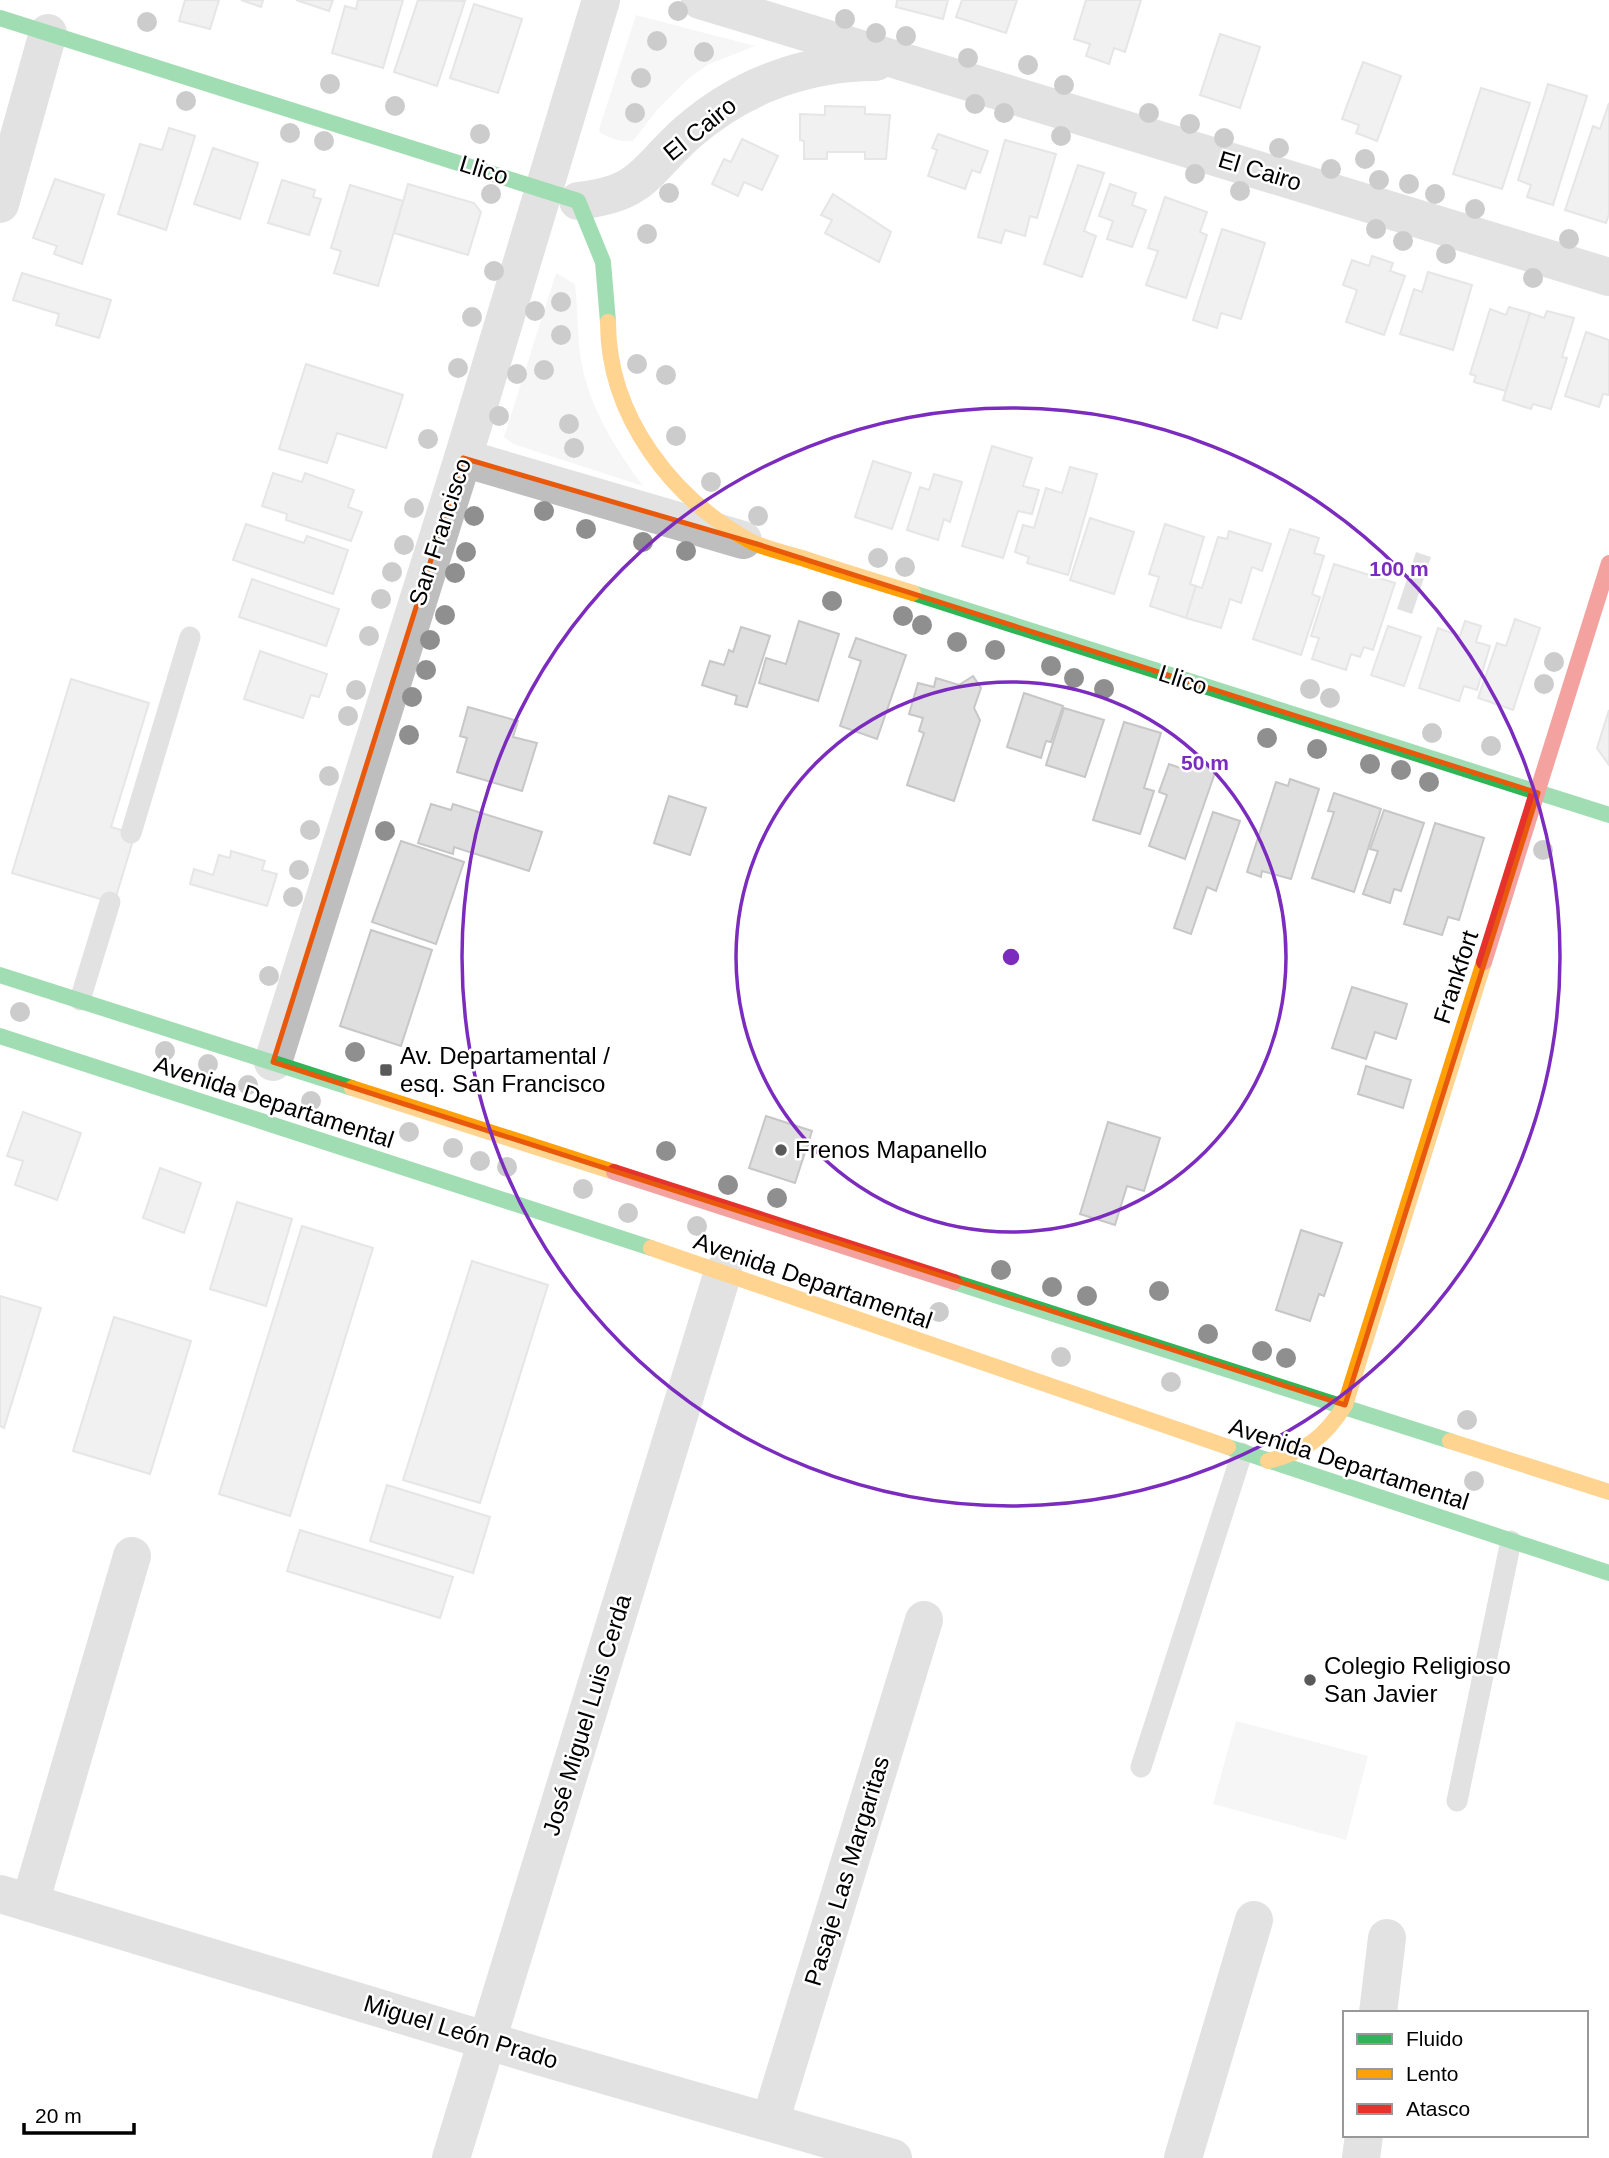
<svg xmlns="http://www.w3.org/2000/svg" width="1609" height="2158" font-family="Helvetica,sans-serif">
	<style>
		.green { fill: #ececec }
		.water { fill: #bfbfbf }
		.building { fill: #dfdfdf; stroke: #c7c7c7; stroke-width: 2 }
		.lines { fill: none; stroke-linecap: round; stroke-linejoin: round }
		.lane { stroke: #bebebe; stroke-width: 21 }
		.street { stroke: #bebebe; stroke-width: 38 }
		.fast { stroke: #30b455; stroke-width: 16 }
		.slow { stroke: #ff9f0a; stroke-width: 16 }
		.jam { stroke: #e5322d; stroke-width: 16 }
		.tree { fill: #8f8f8f }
		.marked { fill: none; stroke: #e8590c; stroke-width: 5; stroke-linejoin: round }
		.ring { fill: none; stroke: #7b2cbf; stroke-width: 3.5 }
		.poi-dot { fill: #595959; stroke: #fff; stroke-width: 2.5 }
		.labels { text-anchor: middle; stroke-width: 5; stroke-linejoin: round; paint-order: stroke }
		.street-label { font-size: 24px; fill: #000; stroke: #fff }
		.poi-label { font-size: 24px; fill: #000; stroke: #fff; text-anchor: start }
		.centre { fill: #7b2cbf; stroke: #fff; stroke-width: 3.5 }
		.ring-label { font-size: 21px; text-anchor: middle; font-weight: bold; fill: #7b2cbf; stroke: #fff; stroke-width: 5; stroke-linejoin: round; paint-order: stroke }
	</style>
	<rect width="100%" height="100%" fill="#fff"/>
	<g class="green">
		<path d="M636 15 755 46 707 65 687 80 657 110 633 141C623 143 608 138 599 132L600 126Z"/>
		<path d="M556 273 575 284C578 309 577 335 581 360 589 407 615 448 643 486L513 444 504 437Z"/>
		<path d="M1236 1721 1368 1756 1346 1840 1213 1804Z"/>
	</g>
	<path class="water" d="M1416 552 1431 557 1412 614 1397 609Z"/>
	<g class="building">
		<path d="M185 0H219L210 29 179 21Z"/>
		<path d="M241 0H263L261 7Z"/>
		<path d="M296 0H333L329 11Z"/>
		<path d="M358 0H403L383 68 332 53 345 6 356 9Z"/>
		<path d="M418 0 465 1 437 86 394 72Z"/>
		<path d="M897 0H948L943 19 896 7Z"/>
		<path d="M962 0H1017L1006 33 956 17Z"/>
		<path d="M1086 0H1141L1125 52 1114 48 1109 64 1086 56 1090 44 1074 39Z"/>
		<path d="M474 4 522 19 498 93 450 78Z"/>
		<path d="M1220 34 1260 47 1240 108 1200 95Z"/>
		<path d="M1363 62 1401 76 1377 141 1356 133 1359 125 1342 119Z"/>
		<path d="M1548 84 1587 96 1553 205 1527 197 1531 185 1518 180Z"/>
		<path d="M1481 88 1530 103 1502 189 1453 174Z"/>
		<path d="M1609 103V214L1606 223 1565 210 1593 126 1600 129Z"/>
		<path d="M825 106 865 107V114L890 115 886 159H865V152H827V159H804V141L800 140V114L825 115Z"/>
		<path d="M169 128 195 136 166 230 118 214 140 144 162 150Z"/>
		<path d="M938 134 988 151 980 173 972 170 965 189 928 176 937 150 932 148Z"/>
		<path d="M742 139 778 156 762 190 744 182 738 196 712 184 724 159 731 162Z"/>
		<path d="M1005 140 1056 154 1037 218 1030 216 1025 236 1005 230 1001 243 978 237Z"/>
		<path d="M213 148 258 163 240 219 194 204Z"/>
		<path d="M1078 165 1104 173 1084 231 1096 236 1082 277 1044 264Z"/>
		<path d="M55 179 104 195 82 264 54 254 57 246 33 238Z"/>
		<path d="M282 180 315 190 313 197 321 199 309 235 268 223Z"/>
		<path d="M408 184 474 203 481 212 468 255 394 233Z"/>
		<path d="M1110 184 1136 193 1132 205 1146 210 1132 247 1107 239 1113 221 1099 216Z"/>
		<path d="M350 185 403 201 378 286 334 273 341 251 331 248Z"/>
		<path d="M833 194 891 232 879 262 825 233 832 220 821 215Z"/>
		<path d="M1165 197 1207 212 1200 232 1207 235 1186 298 1146 285 1158 251 1148 248Z"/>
		<path d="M1222 229 1265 243 1241 319 1221 313 1217 328 1193 320Z"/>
		<path d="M1372 256 1393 263 1390 271 1405 276 1384 335 1346 322 1357 290 1343 285 1352 260 1369 266Z"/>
		<path d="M1428 272 1472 285 1453 350 1400 334 1414 289 1422 292Z"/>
		<path d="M22 273 111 300 99 338 56 325 59 314 13 300Z"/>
		<path d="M1509 307 1530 313 1506 391 1474 382 1476 376 1470 374 1490 309 1506 315Z"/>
		<path d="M1547 311 1574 318 1562 357 1567 358 1551 409 1533 404 1531 409 1503 400 1530 313 1544 318Z"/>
		<path d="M1586 332 1609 340V395L1603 394 1599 407 1565 396Z"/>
		<path d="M306 364 403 395 386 448 337 433 327 463 279 449Z"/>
		<path d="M992 446 1032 458 1023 486 1039 490 1032 514 1018 511 1003 558 962 546Z"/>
		<path d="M873 461 911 473 892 529 855 517Z"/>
		<path d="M1070 467 1097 474 1068 575 1027 563 1029 557 1015 552 1023 525 1034 528 1046 488 1062 493Z"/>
		<path d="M273 473 302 482 305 473 354 490 348 507 362 512 351 541 286 520 287 514 262 506Z"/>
		<path d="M934 474 962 482 950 522 944 519 938 540 907 530 920 487 929 490Z"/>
		<path d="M1090 518 1134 532 1114 594 1070 580Z"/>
		<path d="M246 524 304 543 307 536 348 550 333 594 233 560Z"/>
		<path d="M1165 524 1204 537 1190 584 1196 586 1186 618 1150 606 1159 577 1149 574Z"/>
		<path d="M1290 529 1319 538 1314 553 1324 556 1312 594 1320 597 1301 655 1253 639Z"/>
		<path d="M1229 531 1271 544 1262 571 1252 567 1241 603 1230 599 1221 628 1186 618 1196 586 1202 588 1218 537 1227 539Z"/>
		<path d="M1334 564 1395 583 1373 650 1364 647 1360 657 1351 654 1346 670 1312 659 1319 638 1311 636Z"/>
		<path d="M252 579 339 609 326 646 239 617Z"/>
		<path d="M1515 619 1540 628 1513 710 1478 698 1497 643 1506 646Z"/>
		<path d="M799 621 839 634 818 701 759 683 766 658 786 664Z"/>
		<path d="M1465 621 1481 626 1476 642 1490 646 1477 690 1464 686 1459 701 1419 688 1438 628 1460 636Z"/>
		<path d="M1388 626 1421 637 1404 686 1371 675Z"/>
		<path d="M741 627 770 636 747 707 735 704 737 696 702 685 710 661 724 665 729 650 733 652Z"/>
		<path d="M856 638 906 655 877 739 840 726 861 661 849 657Z"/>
		<path d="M260 651 327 674 319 697 311 695 303 718 244 699Z"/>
		<path d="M973 676 981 688 974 708 980 720 954 801 907 785 924 733 919 731 923 718 909 714 918 683 934 687 936 678 959 685Z"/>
		<path d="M71 679 149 703 111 827 135 834 114 903 12 873Z"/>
		<path d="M1024 693 1063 706 1051 742 1046 741 1041 758 1007 747Z"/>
		<path d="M468 707 518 721 513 737 537 743 522 791 457 772 467 738 460 736Z"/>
		<path d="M1064 708 1104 720 1085 777 1046 765Z"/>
		<path d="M1609 710V765L1597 748Z"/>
		<path d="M1124 722 1161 733 1144 788 1154 791 1140 834 1093 820Z"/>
		<path d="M1192 762 1216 770 1185 859 1149 846 1167 795 1159 792 1169 764 1189 771Z"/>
		<path d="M1290 779 1319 789 1291 879 1262 871 1261 877 1247 872 1276 782 1288 786Z"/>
		<path d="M1334 793 1381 809 1354 892 1312 878 1334 812 1328 811Z"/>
		<path d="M669 796 706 808 690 855 654 843Z"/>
		<path d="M431 804 451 810 453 804 542 832 529 871 454 847 453 854 418 843Z"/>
		<path d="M1384 810 1424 823 1401 891 1394 889 1390 903 1363 894 1378 851 1370 849Z"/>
		<path d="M1213 812 1240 821 1216 891 1207 887 1191 934 1174 928Z"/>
		<path d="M1435 823 1484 838 1459 920 1448 917 1442 935 1404 924Z"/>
		<path d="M401 841 464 862 436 944 372 922Z"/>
		<path d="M231 851 265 861 262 870 277 874 267 906 190 884 194 869 213 875 219 855 230 858Z"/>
		<path d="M371 930 432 950 401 1046 340 1026Z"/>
		<path d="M1352 987 1407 1004 1396 1039 1375 1032 1366 1059 1332 1048Z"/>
		<path d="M1366 1066 1411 1080 1403 1108 1358 1094Z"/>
		<path d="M23 1112 81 1133 57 1200 15 1185 23 1161 7 1156Z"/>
		<path d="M766 1116 812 1131 795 1183 749 1168Z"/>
		<path d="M1108 1122 1160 1138 1144 1191 1127 1186 1115 1225 1080 1214Z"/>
		<path d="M160 1168 201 1183 184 1233 143 1218Z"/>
		<path d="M237 1202 292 1219 266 1306 210 1289Z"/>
		<path d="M302 1226 373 1248 290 1516 219 1494Z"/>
		<path d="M1301 1230 1342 1243 1324 1296 1319 1294 1310 1321 1276 1310Z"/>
		<path d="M472 1261 548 1285 480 1503 403 1480Z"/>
		<path d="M0 1296 41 1308 4 1428 0 1426Z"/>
		<path d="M114 1317 191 1341 150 1474 73 1451Z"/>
		<path d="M387 1485 490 1517 473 1573 370 1541Z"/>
		<path d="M300 1530 453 1577 440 1618 287 1571Z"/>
	</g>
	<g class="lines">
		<g class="lane">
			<path d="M131 833 190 637"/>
			<path d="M80 1000 110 902"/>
			<path d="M1141 1767 1242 1453"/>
			<path d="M1457 1801 1511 1541"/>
		</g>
		<g class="street">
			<path d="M700 0 1609 277"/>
			<path d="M578 201C645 193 643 172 688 132 741 86 806 62 876 62"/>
			<path d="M0 204 48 33"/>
			<path d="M463 458 743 540"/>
			<path d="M273 1062 463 458 601 0"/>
			<path d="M0 1894 535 2055 893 2158"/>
			<path d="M30 1903 132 1556"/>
			<path d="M1378 2013 1387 1938"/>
			<path d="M770 2122 924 1620"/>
			<path d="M451 2158 723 1272"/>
			<path d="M1183 2158 1254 1920"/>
			<path d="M1361 2158 1364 2135"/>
		</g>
		<g class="fast">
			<path d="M0 18 578 201 603 262 608 322"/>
			<path d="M913 593 1609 815"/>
			<path d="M0 975 352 1088"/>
			<path d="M0 1036 651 1248"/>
			<path d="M954 1282 1450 1441"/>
			<path d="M1228 1447 1609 1573"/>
		</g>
		<g class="slow">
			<path d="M608 322C608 416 672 500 754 543 770 550 789 554 805 559 841 571 877 582 913 593"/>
			<path d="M352 1088 614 1172"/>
			<path d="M651 1248 1228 1447"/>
			<path d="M1345 1405 1484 962"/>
			<path d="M1450 1441 1609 1492"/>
			<path d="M1268 1461C1305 1452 1325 1437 1345 1405"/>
		</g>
		<g class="jam">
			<path d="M1484 962 1609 563"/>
			<path d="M614 1172 954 1282"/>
		</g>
	</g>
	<g class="tree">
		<circle cx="678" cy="11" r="10"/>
		<circle cx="845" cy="19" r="10"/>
		<circle cx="147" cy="22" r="10"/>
		<circle cx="876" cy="33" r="10"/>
		<circle cx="906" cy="36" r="10"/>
		<circle cx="657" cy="41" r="10"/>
		<circle cx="704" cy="52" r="10"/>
		<circle cx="968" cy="58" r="10"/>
		<circle cx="1028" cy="65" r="10"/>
		<circle cx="641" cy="78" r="10"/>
		<circle cx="330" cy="84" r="10"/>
		<circle cx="1064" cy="85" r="10"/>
		<circle cx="186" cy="101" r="10"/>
		<circle cx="975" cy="104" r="10"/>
		<circle cx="395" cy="106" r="10"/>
		<circle cx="635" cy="113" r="10"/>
		<circle cx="1004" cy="113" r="10"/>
		<circle cx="1149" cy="113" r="10"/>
		<circle cx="1190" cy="124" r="10"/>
		<circle cx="290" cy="133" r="10"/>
		<circle cx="480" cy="134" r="10"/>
		<circle cx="1061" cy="136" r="10"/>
		<circle cx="1224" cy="138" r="10"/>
		<circle cx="324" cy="141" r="10"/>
		<circle cx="1279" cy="148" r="10"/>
		<circle cx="1365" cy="159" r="10"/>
		<circle cx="1331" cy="169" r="10"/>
		<circle cx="1195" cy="174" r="10"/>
		<circle cx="1379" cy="180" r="10"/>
		<circle cx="1409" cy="184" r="10"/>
		<circle cx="1240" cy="191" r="10"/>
		<circle cx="669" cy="193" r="10"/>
		<circle cx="491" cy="194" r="10"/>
		<circle cx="1435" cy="194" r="10"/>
		<circle cx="1475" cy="209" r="10"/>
		<circle cx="1376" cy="229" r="10"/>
		<circle cx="647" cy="234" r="10"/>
		<circle cx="1569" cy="239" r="10"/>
		<circle cx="1403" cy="241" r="10"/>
		<circle cx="1446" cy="254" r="10"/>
		<circle cx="494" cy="271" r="10"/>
		<circle cx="1533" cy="278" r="10"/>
		<circle cx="561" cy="302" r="10"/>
		<circle cx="535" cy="311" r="10"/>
		<circle cx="472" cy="317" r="10"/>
		<circle cx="561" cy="335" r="10"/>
		<circle cx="637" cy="364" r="10"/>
		<circle cx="458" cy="368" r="10"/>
		<circle cx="544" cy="370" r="10"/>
		<circle cx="517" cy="374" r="10"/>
		<circle cx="666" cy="375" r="10"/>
		<circle cx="499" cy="416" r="10"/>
		<circle cx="569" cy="424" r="10"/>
		<circle cx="676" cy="436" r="10"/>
		<circle cx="428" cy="439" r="10"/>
		<circle cx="574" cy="448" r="10"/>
		<circle cx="711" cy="482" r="10"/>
		<circle cx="414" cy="508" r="10"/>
		<circle cx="544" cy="511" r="10"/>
		<circle cx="474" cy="516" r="10"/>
		<circle cx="758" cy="516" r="10"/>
		<circle cx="586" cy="529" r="10"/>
		<circle cx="643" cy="542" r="10"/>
		<circle cx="404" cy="545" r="10"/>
		<circle cx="686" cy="551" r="10"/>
		<circle cx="466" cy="552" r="10"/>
		<circle cx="878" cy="558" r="10"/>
		<circle cx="905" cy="567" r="10"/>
		<circle cx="392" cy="572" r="10"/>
		<circle cx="455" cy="573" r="10"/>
		<circle cx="381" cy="599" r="10"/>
		<circle cx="832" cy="601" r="10"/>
		<circle cx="445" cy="615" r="10"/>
		<circle cx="903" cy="616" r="10"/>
		<circle cx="922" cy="625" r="10"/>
		<circle cx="369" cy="636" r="10"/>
		<circle cx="430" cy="640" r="10"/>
		<circle cx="957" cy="642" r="10"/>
		<circle cx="995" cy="650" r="10"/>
		<circle cx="1554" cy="662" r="10"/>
		<circle cx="1051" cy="666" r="10"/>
		<circle cx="426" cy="670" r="10"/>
		<circle cx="1074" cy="678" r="10"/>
		<circle cx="1544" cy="684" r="10"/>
		<circle cx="1104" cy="689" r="10"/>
		<circle cx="1310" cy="689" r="10"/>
		<circle cx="356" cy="690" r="10"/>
		<circle cx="412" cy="697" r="10"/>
		<circle cx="1330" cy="698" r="10"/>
		<circle cx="348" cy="716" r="10"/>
		<circle cx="1432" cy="733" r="10"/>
		<circle cx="409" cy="735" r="10"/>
		<circle cx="1267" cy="738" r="10"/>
		<circle cx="1491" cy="746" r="10"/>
		<circle cx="1317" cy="749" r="10"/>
		<circle cx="1370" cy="764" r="10"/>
		<circle cx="1401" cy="770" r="10"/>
		<circle cx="329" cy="776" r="10"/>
		<circle cx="1429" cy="782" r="10"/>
		<circle cx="310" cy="830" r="10"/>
		<circle cx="385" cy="831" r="10"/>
		<circle cx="1543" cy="850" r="10"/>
		<circle cx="299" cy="870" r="10"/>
		<circle cx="293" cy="897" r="10"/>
		<circle cx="269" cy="976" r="10"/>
		<circle cx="20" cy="1012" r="10"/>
		<circle cx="165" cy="1051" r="10"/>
		<circle cx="355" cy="1052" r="10"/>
		<circle cx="208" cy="1064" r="10"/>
		<circle cx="248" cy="1085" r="10"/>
		<circle cx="311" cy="1101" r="10"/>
		<circle cx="409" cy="1132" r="10"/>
		<circle cx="453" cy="1148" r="10"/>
		<circle cx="666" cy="1151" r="10"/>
		<circle cx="480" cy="1161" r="10"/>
		<circle cx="507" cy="1167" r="10"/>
		<circle cx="728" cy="1185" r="10"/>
		<circle cx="583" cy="1189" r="10"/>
		<circle cx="777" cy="1198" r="10"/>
		<circle cx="628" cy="1213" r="10"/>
		<circle cx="697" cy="1226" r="10"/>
		<circle cx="1001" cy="1270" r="10"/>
		<circle cx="1052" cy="1287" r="10"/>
		<circle cx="1159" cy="1291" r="10"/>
		<circle cx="1087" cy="1296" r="10"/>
		<circle cx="939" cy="1312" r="10"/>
		<circle cx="1208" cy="1334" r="10"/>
		<circle cx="1262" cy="1351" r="10"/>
		<circle cx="1061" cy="1357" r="10"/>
		<circle cx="1286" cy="1358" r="10"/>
		<circle cx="1171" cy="1382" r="10"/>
		<circle cx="1467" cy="1420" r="10"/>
		<circle cx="1474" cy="1481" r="10"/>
	</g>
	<path d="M0 0H1609V2158H0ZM463 458 757 544 1538 793 1345 1405 273 1062Z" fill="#fff" fill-opacity=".55" fill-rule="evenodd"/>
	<path class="marked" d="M463 458 757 544 1538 793 1345 1405 273 1062Z"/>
	<g class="ring">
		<circle cx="1011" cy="957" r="275"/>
		<circle cx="1011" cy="957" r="549"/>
	</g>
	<g class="poi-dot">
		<rect x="379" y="1063" width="14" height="14" rx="3.5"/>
		<circle cx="781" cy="1150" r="7"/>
		<circle cx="1310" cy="1680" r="7"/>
	</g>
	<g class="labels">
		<g class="street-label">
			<text transform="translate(700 129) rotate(-39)" y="8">El Cairo</text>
			<text transform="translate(484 170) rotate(17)" y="8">Llico</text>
			<text transform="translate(1260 171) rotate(17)" y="8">El Cairo</text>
			<text transform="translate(440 532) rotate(-72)" y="8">San Francisco</text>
			<text transform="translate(1183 680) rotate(18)" y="8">Llico</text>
			<text transform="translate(1456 977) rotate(-72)" y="8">Frankfort</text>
			<text transform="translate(274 1102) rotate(18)" y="8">Avenida Departamental</text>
			<text transform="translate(813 1281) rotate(19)" y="8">Avenida Departamental</text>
			<text transform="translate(1349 1464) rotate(18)" y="8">Avenida Departamental</text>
			<text transform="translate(587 1715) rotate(-73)" y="8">José Miguel Luis Cerda</text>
			<text transform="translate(847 1871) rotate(-73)" y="8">Pasaje Las Margaritas</text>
			<text transform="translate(461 2032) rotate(17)" y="8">Miguel León Prado</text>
		</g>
		<g class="poi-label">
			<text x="400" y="1064">Av. Departamental /<tspan x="400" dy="28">esq. San Francisco</tspan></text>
			<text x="795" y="1158">Frenos Mapanello</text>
			<text x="1324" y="1674">Colegio Religioso<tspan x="1324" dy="28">San Javier</tspan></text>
		</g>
	</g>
	<circle cx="1011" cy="957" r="10" class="centre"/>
	<g class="ring-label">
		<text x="1399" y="576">100 m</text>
		<text x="1205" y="770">50 m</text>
	</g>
	<rect x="1343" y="2011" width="245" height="126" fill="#ffffff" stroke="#999999" stroke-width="2"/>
	<rect x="1357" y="2034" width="35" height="10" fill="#30b455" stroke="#999999" stroke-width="2"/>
	<text x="1406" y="2046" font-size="21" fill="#000000">Fluido</text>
	<rect x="1357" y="2069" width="35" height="10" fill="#ff9f0a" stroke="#999999" stroke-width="2"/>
	<text x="1406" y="2081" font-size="21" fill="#000000">Lento</text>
	<rect x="1357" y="2104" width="35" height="10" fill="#e5322d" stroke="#999999" stroke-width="2"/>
	<text x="1406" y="2116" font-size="21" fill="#000000">Atasco</text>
	<path d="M24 2123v10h110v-10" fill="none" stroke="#000000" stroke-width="3.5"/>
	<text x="35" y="2123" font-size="21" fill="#000000" stroke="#ffffff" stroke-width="5" paint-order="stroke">20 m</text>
</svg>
